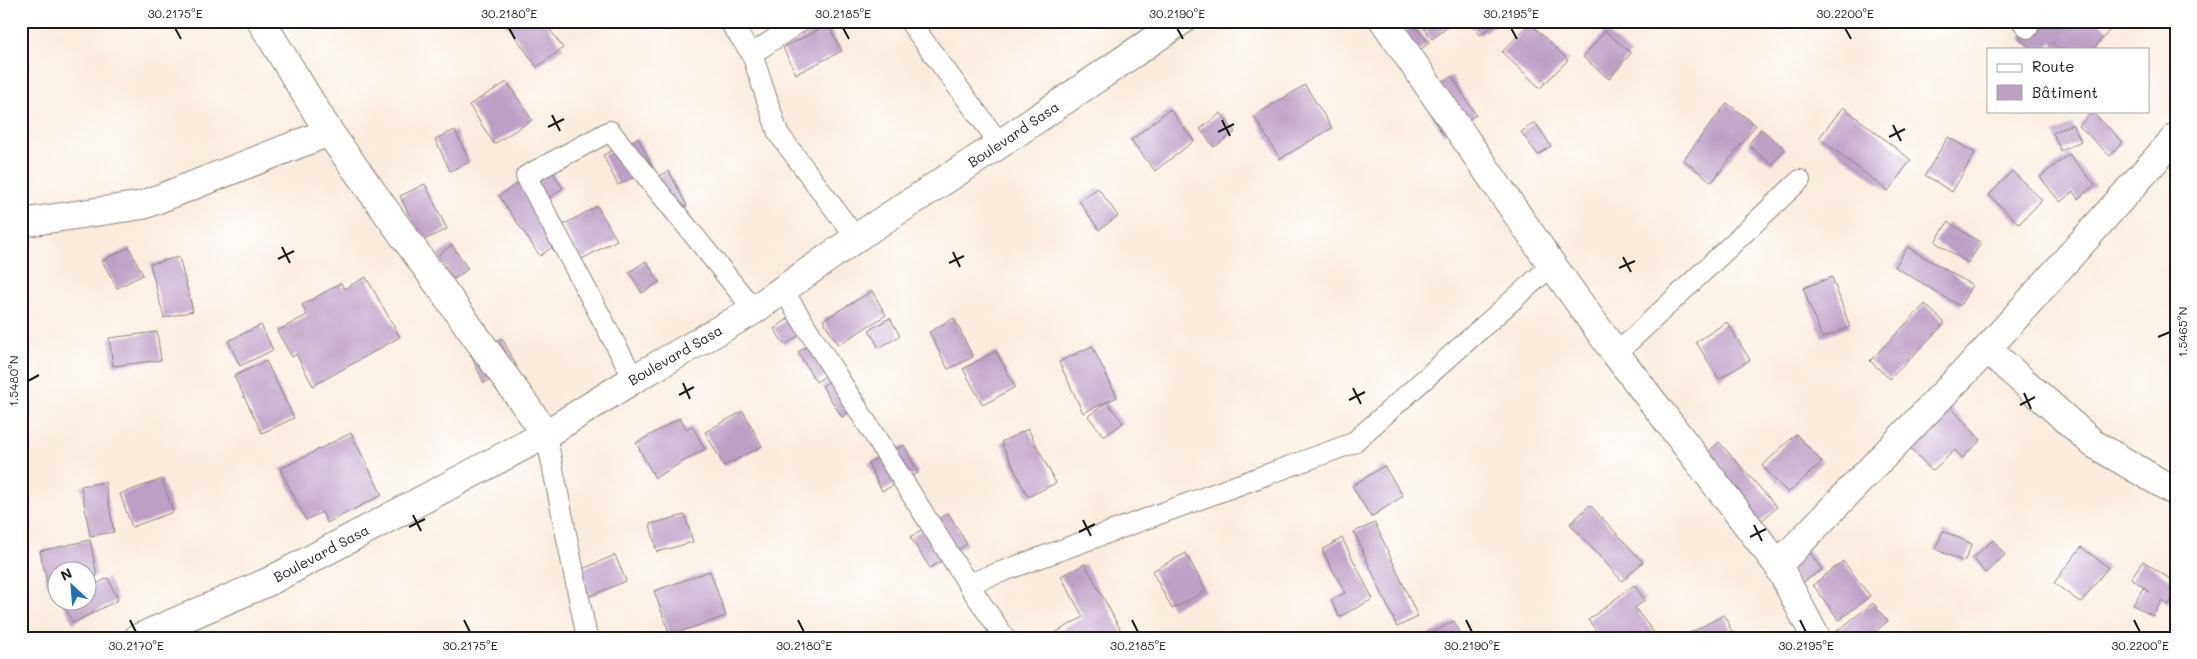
<svg xmlns="http://www.w3.org/2000/svg" width="2197" height="659" font-family="Mali,sans-serif">
	<style>
		.building { fill: #bd9fc6 }
		.lines { fill: none; stroke-linecap: round; stroke-linejoin: round }
		.service-casing { stroke: #8a847c; stroke-width: 22 }
		.minor-casing { stroke: #8a847c; stroke-width: 30 }
		.tertiary-casing { stroke: #8a847c; stroke-width: 30 }
		.service { stroke: #fff; stroke-width: 20 }
		.minor { stroke: #fff; stroke-width: 28 }
		.tertiary { stroke: #fff; stroke-width: 28 }
		.ticks { fill: none; stroke: #1c1c1c; stroke-width: 2 }
		.labels { text-anchor: middle; stroke-width: 4.5; stroke-linejoin: round; paint-order: stroke }
		.street-label { font-size: 14px; fill: #1c1c1c; stroke: #fff }
		.neatline { fill: none; stroke: #1c1c1c; stroke-width: 2 }
		.ticks-label { font-size: 12px; text-anchor: middle; fill: #1c1c1c }
	</style>
	<rect width="100%" height="100%" fill="#fff"/>
	<filter id="ink" filterUnits="userSpaceOnUse"><feTurbulence type="fractalNoise" baseFrequency=".02" numOctaves="2"/><feDisplacementMap in="SourceGraphic" scale="10" xChannelSelector="R" yChannelSelector="G"/><feConvolveMatrix kernelMatrix="1 2 1 2 8 2 1 2 1" color-interpolation-filters="sRGB"/></filter>
	<filter id="wash" filterUnits="userSpaceOnUse"><feTurbulence type="fractalNoise" baseFrequency=".0096" numOctaves="4" result="noise"/><feDisplacementMap in="SourceGraphic" scale="20" xChannelSelector="R" yChannelSelector="G"/><feGaussianBlur stdDeviation="1.12" result="paint"/><feColorMatrix in="noise" values="0 0 0 0 0 0 0 0 0 0 0 0 0 0 0 0 0 1.4 0 .05"/><feComposite in="paint" operator="in"/></filter>
	<g filter="url(#wash)">
		<rect width="100%" height="100%" fill="#f9ecdd"/>
		<g id="blocks">
			<g class="building">
				<path d="M504 21H544L563 48 537 67Z"/>
				<path d="M1419 21H1456L1432 39Z"/>
				<path d="M1469 21H1499L1480 35Z"/>
				<path d="M2034 21H2098L2109 31 2093 49H2059L2052 42 2047 49H2032L2019 38Z"/>
				<path d="M1530 23 1568 60 1540 88 1502 52Z"/>
				<path d="M828 25 842 51 796 74 783 48Z"/>
				<path d="M1414 26 1429 43 1410 57 1396 40Z"/>
				<path d="M1605 31 1631 53 1609 79 1583 57Z"/>
				<path d="M1452 76 1476 115 1443 135 1420 96Z"/>
				<path d="M507 82 532 120 494 144 469 105Z"/>
				<path d="M1305 85 1332 128 1280 159 1254 116Z"/>
				<path d="M1727 103 1756 125 1712 182 1683 160Z"/>
				<path d="M1843 107 1911 160 1888 191 1819 138Z"/>
				<path d="M1170 109 1194 141 1155 171 1131 140Z"/>
				<path d="M2092 112 2123 142 2110 156 2079 126Z"/>
				<path d="M1221 113 1235 132 1214 147 1200 129Z"/>
				<path d="M1535 122 1551 146 1538 155 1521 132Z"/>
				<path d="M2072 124 2081 141 2061 151 2053 133Z"/>
				<path d="M1761 129 1785 149 1772 165 1748 145Z"/>
				<path d="M455 130 470 162 450 171 435 139Z"/>
				<path d="M1948 137 1975 153 1952 192 1925 175Z"/>
				<path d="M638 138 653 168 618 185 603 155Z"/>
				<path d="M2069 154 2095 185 2078 199 2073 192 2060 202 2040 177Z"/>
				<path d="M546 163 563 188 538 206 562 240 540 256 499 196Z"/>
				<path d="M669 171 687 206 666 218 647 183Z"/>
				<path d="M2012 171 2042 200 2019 224 1989 195Z"/>
				<path d="M425 184 447 229 422 241 400 196Z"/>
				<path d="M1098 188 1118 216 1099 230 1079 201Z"/>
				<path d="M597 206 617 240 582 259 563 225Z"/>
				<path d="M1948 222 1981 243 1968 263 1935 242Z"/>
				<path d="M452 245 468 269 454 279 438 255Z"/>
				<path d="M129 247 143 275 117 288 102 261Z"/>
				<path d="M1907 247 1972 285 1960 306 1895 267Z"/>
				<path d="M179 257 193 311 164 318 150 264Z"/>
				<path d="M646 261 659 282 642 293 629 272Z"/>
				<path d="M366 277 400 337 313 386 296 354 292 357 277 331 307 315 302 305 341 283 344 289Z"/>
				<path d="M1832 277 1850 327 1822 338 1803 288Z"/>
				<path d="M872 291 886 315 838 345 823 320Z"/>
				<path d="M1925 304 1945 323 1890 379 1870 361Z"/>
				<path d="M792 316 803 332 785 345 774 329Z"/>
				<path d="M890 318 900 336 879 348 869 330Z"/>
				<path d="M954 318 973 357 948 369 929 332Z"/>
				<path d="M1727 322 1750 360 1719 379 1696 342Z"/>
				<path d="M261 325 273 350 240 366 228 341Z"/>
				<path d="M157 332 161 360 113 366 109 338Z"/>
				<path d="M502 338 517 367 484 383 470 354Z"/>
				<path d="M816 341 834 371 816 382 798 352Z"/>
				<path d="M1092 346 1117 397 1083 413 1059 362Z"/>
				<path d="M996 351 1015 387 983 405 963 369Z"/>
				<path d="M266 361 294 418 262 433 234 376Z"/>
				<path d="M846 371 866 402 842 417 822 386Z"/>
				<path d="M1943 399 1981 440 1962 458 1955 450 1932 471 1901 438Z"/>
				<path d="M1107 402 1123 423 1104 437 1088 416Z"/>
				<path d="M743 411 762 446 724 466 705 432Z"/>
				<path d="M680 418 686 429 692 426 705 449 655 478 636 443Z"/>
				<path d="M1028 429 1056 483 1028 497 1001 442Z"/>
				<path d="M351 433 382 495 327 523 322 512 306 520 280 469Z"/>
				<path d="M1796 434 1822 462 1788 493 1762 466Z"/>
				<path d="M1719 442 1777 507 1752 529 1695 464Z"/>
				<path d="M904 445 918 473 882 491 868 463Z"/>
				<path d="M1384 466 1403 496 1371 517 1352 486Z"/>
				<path d="M162 479 173 512 132 527 120 494Z"/>
				<path d="M105 482 114 532 90 536 81 486Z"/>
				<path d="M1590 505 1643 562 1622 581 1570 524Z"/>
				<path d="M948 513 967 544 930 568 910 537Z"/>
				<path d="M685 515 693 542 657 552 650 524Z"/>
				<path d="M1375 523 1418 617 1397 627 1354 532Z"/>
				<path d="M1943 531 1972 544 1964 562 1935 549Z"/>
				<path d="M1342 538 1373 599 1339 617 1331 600 1345 593 1322 550Z"/>
				<path d="M90 540 97 576 88 579V572H58V585L48 587 40 551Z"/>
				<path d="M1993 540 2005 555 1985 573 1973 558Z"/>
				<path d="M1805 545 1822 570 1800 584 1784 560Z"/>
				<path d="M2081 547 2108 567 2081 603 2054 583Z"/>
				<path d="M1186 553 1206 591 1172 609 1152 571Z"/>
				<path d="M615 555 626 581 591 596 580 570Z"/>
				<path d="M1843 561 1870 596 1839 620 1813 585Z"/>
				<path d="M2143 561 2176 583V594L2168 605 2162 600 2153 616 2133 605 2143 588 2150 592 2131 578Z"/>
				<path d="M1085 564 1125 638H1046L1083 617 1061 576Z"/>
				<path d="M710 571 726 616 670 635 654 591Z"/>
				<path d="M108 578 118 600 73 623 62 602H88V588Z"/>
				<path d="M1634 585 1645 600 1635 608 1658 638H1602L1588 620Z"/>
				<path d="M1873 603 1888 621 1867 638H1828Z"/>
				<path d="M1724 615 1735 638H1680Z"/>
				<path d="M1454 621 1463 638H1422Z"/>
			</g>
		</g>
	</g>
	<g filter="url(#ink)">
		<use href="#blocks" fill-opacity="0" stroke="#8a847c" stroke-width="1"/>
		<g class="lines">
			<g class="service-casing">
				<g id="service">
					<path d="M729 21 752 54"/>
					<path d="M801 21 752 54 778 133 856 238"/>
					<path d="M909 21 1000 144"/>
					<path d="M2022 21 2028 28"/>
					<path d="M783 290 968 584 1005 638"/>
					<path d="M1616 354 1800 180"/>
					<path d="M634 379 526 176 610 131 754 310"/>
					<path d="M546 434 587 638"/>
					<path d="M968 584 1353 443 1552 265"/>
				</g>
			</g>
			<g class="minor-casing">
				<g id="minor">
					<path d="M261 21 329 132 546 434"/>
					<path d="M1384 21 1552 265 1616 354 1778 565 1816 638"/>
					<path d="M21 223 143 205 329 132"/>
					<path d="M1987 349 2094 444 2176 492"/>
					<path d="M1778 565 1987 349 2176 137"/>
				</g>
			</g>
			<g class="tertiary-casing">
				<g id="tertiary">
					<path id="s1" d="M138 638 268 582 546 434 634 379 754 310 856 238 1000 144 1181 21"/>
				</g>
			</g>
			<use href="#service" class="service"/>
			<use href="#minor" class="minor"/>
			<use href="#tertiary" class="tertiary"/>
		</g>
	</g>
	<path class="ticks" d="M175 28 181 39M509 28 515 39M843 28 849 39M1177 28 1183 39M1511 28 1517 39M1845 28 1851 39M552 115 560 131M1222 120 1230 136M1893 125 1901 141M548 127 564 119M1218 132 1234 124M1889 137 1905 129M282 247 290 263M953 252 960 267M1623 257 1631 272M278 259 294 251M949 263 964 256M1619 268 1635 261M2158 337 2170 332M28 381 39 375M683 383 690 399M1353 388 1361 404M2024 393 2031 409M679 395 694 387M1349 400 1365 392M2020 405 2035 397M413 515 421 531M1083 520 1091 536M1754 525 1762 541M409 527 425 519M1079 532 1095 524M1750 537 1766 529M130 620 136 632M464 620 470 632M798 620 804 632M1132 620 1138 632M1466 620 1472 632M1800 620 1806 632M2134 620 2140 632"/>
	<g class="labels">
		<g class="street-label">
			<text dy="5" stroke="none"><textPath href="#s1" startOffset="1012">Boulevard Sasa</textPath></text>
			<text dy="5" stroke="none"><textPath href="#s1" startOffset="608">Boulevard Sasa</textPath></text>
			<text dy="5" stroke="none"><textPath href="#s1" startOffset="202">Boulevard Sasa</textPath></text>
		</g>
	</g>
	<rect width="2197" height="659" fill="none" stroke="#fff" stroke-width="55"/>
	<rect x="1987" y="48" width="162" height="65" fill="#ffffff" stroke="#a4a4a4"/>
	<rect x="1997" y="64" width="25" height="8" fill="#ffffff" stroke="#a4a4a4"/>
	<text x="2032" y="72" font-size="15" fill="#1c1c1c">Route</text>
	<rect x="1997" y="85" width="25" height="15" fill="#bd9fc6" stroke="#a4a4a4"/>
	<text x="2032" y="98" font-size="15" fill="#1c1c1c">Bâtiment</text>
	<g transform="translate(72 586) rotate(334)"><circle r="24" fill="#ffffff" stroke="#a4a4a4"/>
	<path d="M0-4L9 19L0 12L-9 19Z" fill="#1f6fb2"/>
	<text y="-8" font-size="14" font-weight="bold" text-anchor="middle" fill="#1c1c1c">N</text>
	</g>
	<rect x="28" y="28" width="2142" height="604" class="neatline"/>
	<g class="ticks-label">
		<text x="175" y="18">30.2175°E</text>
		<text x="509" y="18">30.2180°E</text>
		<text x="843" y="18">30.2185°E</text>
		<text x="1177" y="18">30.2190°E</text>
		<text x="1511" y="18">30.2195°E</text>
		<text x="1845" y="18">30.2200°E</text>
		<text transform="translate(2183 332) rotate(-90)" y="4">1.5465°N</text>
		<text transform="translate(14 381) rotate(-90)" y="4">1.5480°N</text>
		<text x="136" y="650">30.2170°E</text>
		<text x="470" y="650">30.2175°E</text>
		<text x="804" y="650">30.2180°E</text>
		<text x="1138" y="650">30.2185°E</text>
		<text x="1472" y="650">30.2190°E</text>
		<text x="1806" y="650">30.2195°E</text>
		<text x="2140" y="650">30.2200°E</text>
	</g>
</svg>
